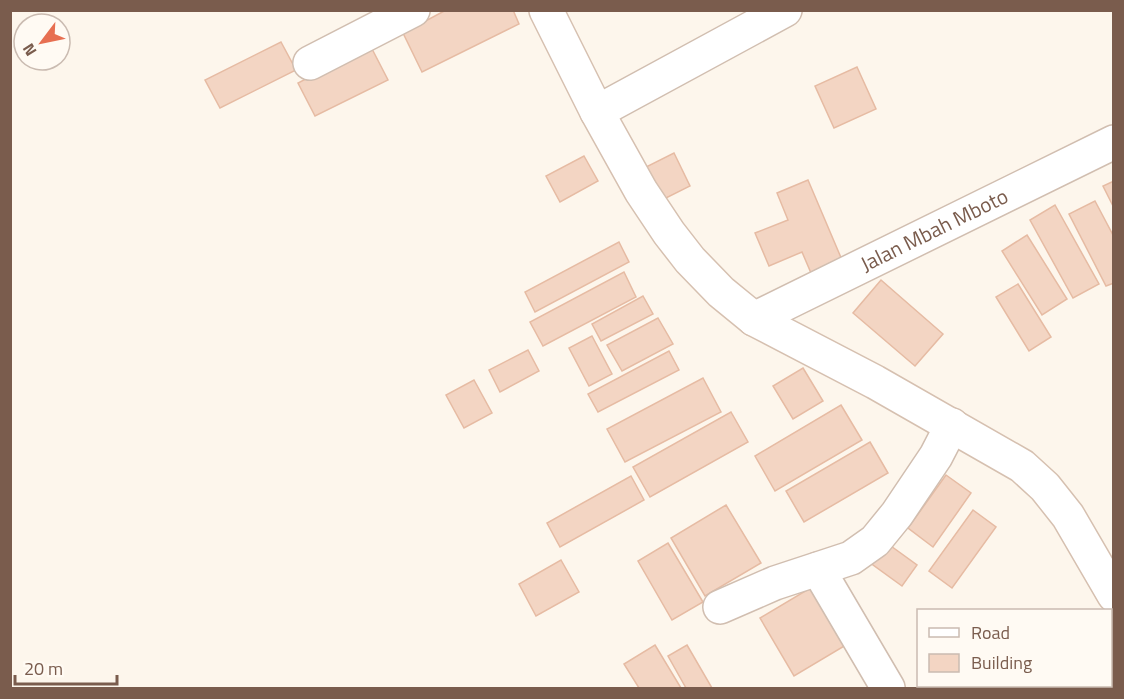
<svg xmlns="http://www.w3.org/2000/svg" width="1124" height="699" font-family="'Titillium Web',sans-serif">
	<style>
		.building { fill: #f3d5c3; stroke: #e6bba3; stroke-width: 1.5 }
		.lines { fill: none; stroke-linecap: round; stroke-linejoin: round }
		.street-casing { stroke: #d1beb0; stroke-width: 36 }
		.secondary-casing { stroke: #d6c0b0; stroke-width: 36 }
		.street { stroke: #fff; stroke-width: 33 }
		.secondary { stroke: #fff; stroke-width: 33 }
		.labels { text-anchor: middle; stroke-width: 5; stroke-linejoin: round; paint-order: stroke }
		.street-label { font-size: 21px; fill: #7a5c4d; stroke: #fffaf3 }
	</style>
	<rect width="100%" height="100%" fill="#fdf6ec"/>
	<g class="building">
		<path d="M446 10H513L519 24 422 72 403 33Z"/>
		<path d="M281 42 296 70 220 108 205 80Z"/>
		<path d="M370 45 388 80 315 116 298 83Z"/>
		<path d="M857 67 876 109 834 128 815 86Z"/>
		<path d="M674 153 690 186 660 201 644 168Z"/>
		<path d="M584 156 598 181 560 202 546 176Z"/>
		<path d="M808 180 842 260 811 273 802 252 769 266 755 233 788 220 777 193Z"/>
		<path d="M1114 181V208L1103 186Z"/>
		<path d="M1095 201 1114 237V283L1106 286 1069 214Z"/>
		<path d="M1055 205 1099 284 1073 298 1030 220Z"/>
		<path d="M1027 235 1067 299 1042 315 1002 251Z"/>
		<path d="M619 242 629 262 535 312 525 292Z"/>
		<path d="M624 272 636 297 543 346 530 322Z"/>
		<path d="M881 280 943 334 915 366 853 313Z"/>
		<path d="M1018 284 1051 337 1029 351 996 297Z"/>
		<path d="M643 296 653 314 601 341 592 324Z"/>
		<path d="M658 318 673 344 622 371 607 345Z"/>
		<path d="M592 336 612 374 589 386 569 348Z"/>
		<path d="M528 350 539 371 500 392 489 370Z"/>
		<path d="M669 351 679 370 598 412 588 394Z"/>
		<path d="M803 368 823 401 793 419 773 386Z"/>
		<path d="M703 378 721 412 625 462 607 429Z"/>
		<path d="M474 380 492 413 464 428 446 395Z"/>
		<path d="M841 405 862 440 775 491 755 456Z"/>
		<path d="M731 412 748 442 650 497 633 467Z"/>
		<path d="M870 442 888 473 804 522 786 491Z"/>
		<path d="M946 475 971 493 933 547 908 528Z"/>
		<path d="M631 476 644 500 560 547 547 523Z"/>
		<path d="M726 505 761 563 705 596 671 538Z"/>
		<path d="M973 510 996 527 952 588 929 571Z"/>
		<path d="M884 541 917 565 902 586 869 562Z"/>
		<path d="M668 543 703 602 672 620 638 561Z"/>
		<path d="M561 560 579 592 536 616 519 584Z"/>
		<path d="M812 587 846 645 794 676 760 618Z"/>
		<path d="M655 645 681 688H639L624 664Z"/>
		<path d="M687 645 712 688H686L668 656Z"/>
		<path d="M1044 686H1078L1079 688H1045Z"/>
	</g>
	<g class="lines">
		<g class="street-casing">
			<g id="street">
				<path d="M310 63 413 10"/>
				<path d="M597 112 785 10"/>
				<path id="s1" d="M754 319 1114 142"/>
				<path d="M818 569 888 688"/>
				<path d="M720 607 775 583 851 558 875 541 897 514 936 456 952 425"/>
			</g>
		</g>
		<g class="secondary-casing">
			<path id="secondary" d="M546 10 597 112 641 191 669 233 690 260 721 292 754 319 875 382 1022 466 1045 487 1068 516 1114 595"/>
		</g>
		<use href="#street" class="street"/>
		<use href="#secondary" class="secondary"/>
	</g>
	<g class="labels">
		<g class="street-label">
			<text dy="7" stroke="none"><textPath href="#s1" startOffset="201">Jalan Mbah Mboto</textPath></text>
		</g>
	</g>
	<rect width="1124" height="699" fill="none" stroke="#7a5c4d" stroke-width="24"/>
	<rect x="917" y="609" width="195" height="78" fill="#fffaf3" stroke="#cabbb1" stroke-width="1.5"/>
	<rect x="929" y="628" width="30" height="9" fill="#ffffff" stroke="#cabbb1" stroke-width="1.5"/>
	<text x="971" y="639" font-size="18" fill="#7a5c4d">Road</text>
	<rect x="929" y="654" width="30" height="18" fill="#f3d5c3" stroke="#cabbb1" stroke-width="1.5"/>
	<text x="971" y="669" font-size="18" fill="#7a5c4d">Building</text>
	<g transform="translate(42 42) rotate(238)"><circle r="28" fill="#fffaf3" stroke="#cabbb1" stroke-width="1.5"/>
	<path d="M0-4.5L10 22L0 15L-10 22Z" fill="#e76f51"/>
	<text y="-9" font-size="16" font-weight="bold" text-anchor="middle" fill="#7a5c4d">N</text>
	</g>
	<path d="M15 675v9h102v-9" fill="none" stroke="#7a5c4d" stroke-width="3"/>
	<text x="24" y="675" font-size="18" fill="#7a5c4d" stroke="#fffaf3" stroke-width="4.5" paint-order="stroke">20 m</text>
</svg>
